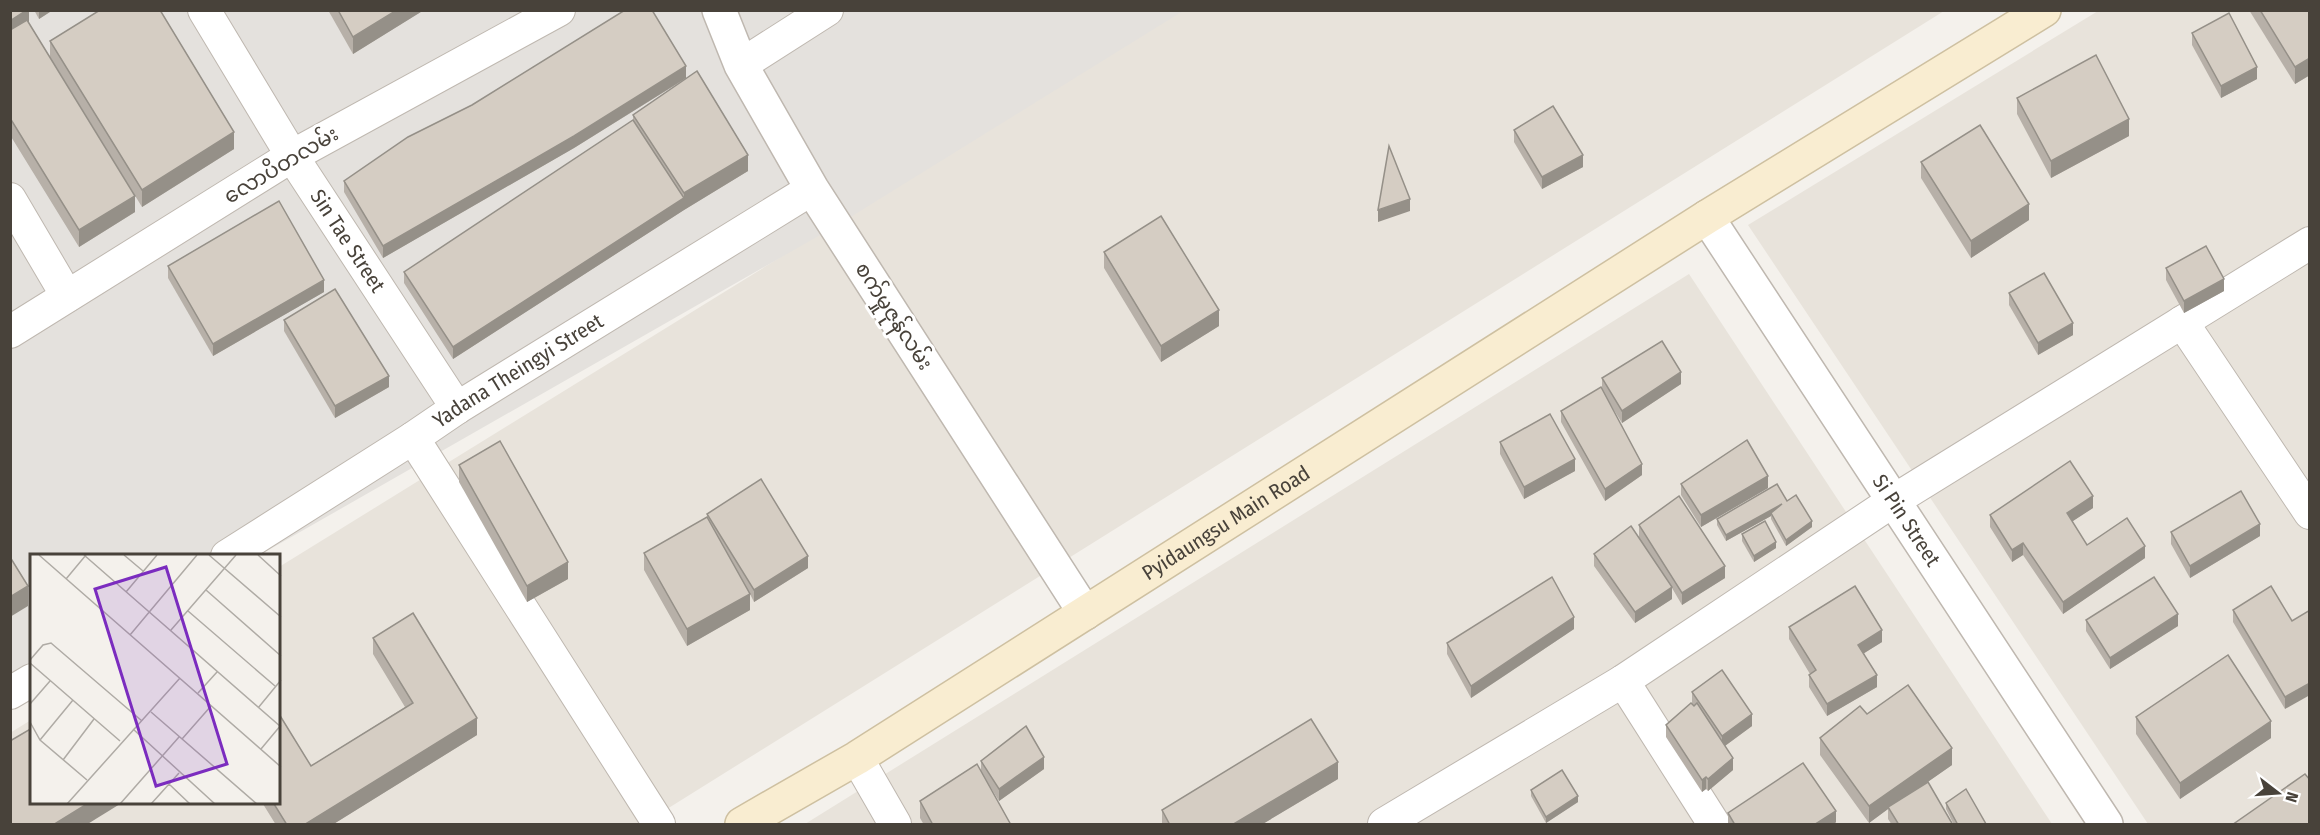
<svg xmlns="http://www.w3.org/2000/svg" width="2320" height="835" font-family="'Fira Sans Condensed','Noto Sans Myanmar',sans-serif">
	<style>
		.residential { fill: #e8e3db }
		.industrial { fill: #e4e1dd }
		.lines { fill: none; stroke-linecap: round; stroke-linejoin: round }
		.minor-casing { stroke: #bfb8b0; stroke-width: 34 }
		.tertiary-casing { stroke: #bfb8b0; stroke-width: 36 }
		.secondary-casing { stroke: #cec0a1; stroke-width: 36 }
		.minor { stroke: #fff; stroke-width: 32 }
		.tertiary { stroke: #fff; stroke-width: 33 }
		.secondary { stroke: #f9edd1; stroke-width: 33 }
		.wall { fill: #b7b0a8 }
		.shaded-wall { fill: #959088 }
		.building { fill: #d5cdc3; stroke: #959088; stroke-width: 1.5 }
		.labels { text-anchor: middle; stroke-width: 6; stroke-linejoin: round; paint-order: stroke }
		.street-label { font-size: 21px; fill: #48423a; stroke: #fff }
		.inset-road { fill: none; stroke: #afaba5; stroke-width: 1.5 }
		.view { fill: #7b2cbf; fill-opacity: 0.15; stroke: #7b2cbf; stroke-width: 3 }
		.inset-edge { fill: none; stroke: #48423a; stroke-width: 3 }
	</style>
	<rect width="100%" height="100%" fill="#f4f1ec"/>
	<g class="residential">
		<path d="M1179 11H1944L643 824H11L10 733 31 720 32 804H279V567Z"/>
		<path d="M2098 11H2309V824H2148L1748 225Z"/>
		<path d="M1689 274 2052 824H805Z"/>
	</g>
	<path class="industrial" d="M11 11H1183L836 226 258 556H32L31 686 11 698Z"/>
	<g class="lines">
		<g class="minor-casing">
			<g id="minor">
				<path id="s1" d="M204 10 292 156 457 408"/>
				<path d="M741 65 827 10"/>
				<path d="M10 199 67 296"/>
				<path d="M2182 322 2310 513"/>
				<path d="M10 332 292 156 559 10"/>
				<path d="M413 438 659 824"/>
				<path id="s2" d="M227 556 413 438 457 408 812 189"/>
				<path d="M1623 681 1714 824"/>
				<path d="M10 693 32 680"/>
				<path d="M857 758 895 824"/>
				<path d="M1384 824 1623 681 1893 501 2310 243"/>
			</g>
		</g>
		<g class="tertiary-casing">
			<g id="tertiary">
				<path d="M719 10 741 65 812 189 1085 613"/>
				<path id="s3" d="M1707 217 2106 824"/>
			</g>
		</g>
		<g class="secondary-casing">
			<g id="secondary">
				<path id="s4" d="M742 824 857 758 1707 217 2044 10"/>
			</g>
		</g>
		<use href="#minor" class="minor"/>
		<use href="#tertiary" class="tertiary"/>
		<use href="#secondary" class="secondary"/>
	</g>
	<g class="wall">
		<path d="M10 10H29V23L50 58V41L234 149 142 207 55 65 135 212 79 247 10 135Z"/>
		<path d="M34 10H53L39 19Z"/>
		<path d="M328 10H424L353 54Z"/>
		<path d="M2249 10H2310V75L2295 84Z"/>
		<path d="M2192 33 2257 79 2221 98 2192 45Z"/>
		<path d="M686 78 748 171 684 210 453 359 404 283V272L633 120V115L685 79 574 148 383 258 344 192V181Z"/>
		<path d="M2017 98 2129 136 2051 178 2017 114Z"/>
		<path d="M1514 130 1583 167 1542 189 1514 142Z"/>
		<path d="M1921 162 2029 220 1971 258 1921 178Z"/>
		<path d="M1104 252 1219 326 1161 362 1104 268Z"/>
		<path d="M168 266 324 292 213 356 168 278Z"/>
		<path d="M2166 268 2224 291 2184 313 2166 280Z"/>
		<path d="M2009 293 2073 335 2038 355 2009 305Z"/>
		<path d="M284 320 389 387 335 418 284 331Z"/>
		<path d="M1602 378 1681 384 1622 423 1607 399 1642 475 1605 501 1561 422V411L1602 389Z"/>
		<path d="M1500 442 1575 471 1524 499 1500 454Z"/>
		<path d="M459 465 568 579 527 602 459 482Z"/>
		<path d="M1681 484 1768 488 1701 527 1681 495Z"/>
		<path d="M1787 501 1812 527 1786 546 1771 519V516L1726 541 1717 525V519Z"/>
		<path d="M2093 508 2072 521 2087 545 2145 558 2063 614 2023 555 2012 562 1990 527V515Z"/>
		<path d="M707 514 808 568 754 602 750 594V610L687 646 644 570V553L707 518Z"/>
		<path d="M1639 525 1725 578 1682 605 1672 588V599L1635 623 1594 566V554L1639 537Z"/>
		<path d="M2171 532 2260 536 2190 578 2171 544Z"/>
		<path d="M1742 534 1776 548 1754 562 1742 541Z"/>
		<path d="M2233 610 2292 621 2285 709 2233 622Z"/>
		<path d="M2086 620 2178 626 2110 669 2086 631Z"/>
		<path d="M1789 627 1882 642 1864 653 1877 687 1827 716 1809 687V675L1810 674 1789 639Z"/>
		<path d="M1574 629 1471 698 1447 654V643Z"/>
		<path d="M373 638 477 735 332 825H276L263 804H279L311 766 405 707 373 654Z"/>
		<path d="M1692 692 1752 726 1725 746 1733 770 1708 791 1706 789 1702 792 1666 737V725L1692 704Z"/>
		<path d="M1867 714 1952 765 1916 790 1953 825H1892L1888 819V809L1869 823 1820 755V738Z"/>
		<path d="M2136 717 2271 738 2180 799 2136 734Z"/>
		<path d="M981 761 1044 769 999 801 989 785 1011 825H924L920 818V801L981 771Z"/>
		<path d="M1338 779 1261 825H1162V810Z"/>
		<path d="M1531 790 1578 802 1546 823 1531 796Z"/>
		<path d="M1946 803 1986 825H1954L1946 809Z"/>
		<path d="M1728 813 1836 822 1833 825H1728Z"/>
	</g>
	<g class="shaded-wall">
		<path d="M27 10H29V26L10 38V21Z"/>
		<path d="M39 10H53L39 19Z"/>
		<path d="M397 10H424L353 54V37Z"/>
		<path d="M2310 58V75L2295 84V67Z"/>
		<path d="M686 66V78L574 148 383 258V246Z"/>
		<path d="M2257 67V79L2221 98V86Z"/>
		<path d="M2129 119V136L2051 178V161Z"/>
		<path d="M234 132V149L142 207V190Z"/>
		<path d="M748 155V171L684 210 453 359V347L684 198V193Z"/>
		<path d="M1583 155V167L1542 189V177Z"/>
		<path d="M135 196V212L79 247V230Z"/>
		<path d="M1410 199V211L1378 222V210Z"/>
		<path d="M2029 204V220L1971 258V241Z"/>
		<path d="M2224 279V291L2184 313V301Z"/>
		<path d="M324 280V292L213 356V344Z"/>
		<path d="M1219 310V326L1161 362V346Z"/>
		<path d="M2073 323V335L2038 355V343Z"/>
		<path d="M1681 372V384L1622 423V411Z"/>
		<path d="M389 376V387L335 418V406Z"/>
		<path d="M1575 459V471L1524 499V487Z"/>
		<path d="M1642 464V475L1605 501V489Z"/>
		<path d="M1768 476V488L1701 527V515Z"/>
		<path d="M2093 496V508L2067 525V513Z"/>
		<path d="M1782 504 1771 513V516L1726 541V535Z"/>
		<path d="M1812 521V527L1786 546V540Z"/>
		<path d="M2260 524V536L2190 578V566Z"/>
		<path d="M1776 542V548L1754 562V556Z"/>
		<path d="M2023 543V555L2012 562V550Z"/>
		<path d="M2145 546V558L2063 614V602Z"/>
		<path d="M808 556V568L754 602V590Z"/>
		<path d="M568 562V579L527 602V586Z"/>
		<path d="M1725 566V578L1682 605V593Z"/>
		<path d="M28 586V606L10 617V597Z"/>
		<path d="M1672 587V599L1635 623V612Z"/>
		<path d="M750 594V610L687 646V629Z"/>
		<path d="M2178 614V626L2110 669V658Z"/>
		<path d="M1574 617V629L1471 698V686Z"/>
		<path d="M1882 630V642L1858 657V645Z"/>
		<path d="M1877 675V687L1827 716V704Z"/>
		<path d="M2310 683V695L2285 709V697Z"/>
		<path d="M1752 714V726L1722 748V736Z"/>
		<path d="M477 718V735L332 825H304Z"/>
		<path d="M2271 721V738L2180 799V783Z"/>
		<path d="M1952 748V765L1889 809 1888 807V809L1869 823V806Z"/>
		<path d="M1044 757V769L999 801V789Z"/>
		<path d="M1733 758V770L1708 791V779Z"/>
		<path d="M1338 762V779L1261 825H1232Z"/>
		<path d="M1706 777V789L1702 792V780Z"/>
		<path d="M1578 796V802L1546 823V817Z"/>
		<path d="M87 804H120L86 825H53Z"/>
		<path d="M1836 811V822L1833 825H1814Z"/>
	</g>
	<g class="building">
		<path d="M10 10H27L10 21Z"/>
		<path d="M100 10H160L234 132 142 190 50 41Z"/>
		<path d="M338 10H397L353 37Z"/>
		<path d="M625 10H652L686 66 574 136 383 246 344 181 408 137 472 105Z"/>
		<path d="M2260 10H2310V58L2295 67Z"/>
		<path d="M2229 13 2257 67 2221 86 2192 33Z"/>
		<path d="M27 20 135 196 79 230 10 118V30Z"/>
		<path d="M2096 55 2129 119 2051 161 2017 98Z"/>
		<path d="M697 71 748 155 684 193 633 115Z"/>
		<path d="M1553 106 1583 155 1542 177 1514 130Z"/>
		<path d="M633 120 684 198 453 347 404 272Z"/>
		<path d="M1980 125 2029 204 1971 241 1921 162Z"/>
		<path d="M1389 146 1410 199 1378 210Z"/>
		<path d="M279 201 324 280 213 344 168 266Z"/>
		<path d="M1161 216 1219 310 1161 346 1104 252Z"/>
		<path d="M2206 246 2224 279 2184 301 2166 268Z"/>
		<path d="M2044 273 2073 323 2038 343 2009 293Z"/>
		<path d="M335 289 389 376 335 406 284 320Z"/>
		<path d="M1662 341 1681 372 1622 411 1602 378Z"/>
		<path d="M1601 387 1642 464 1605 489 1561 411Z"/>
		<path d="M1550 414 1575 459 1524 487 1500 442Z"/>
		<path d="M1747 440 1768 476 1701 515 1681 484Z"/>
		<path d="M500 441 568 562 527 586 459 465Z"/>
		<path d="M2070 461 2093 496 2067 513 2087 545 2127 518 2145 546 2063 602 2023 543 2012 550 1990 515Z"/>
		<path d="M761 479 808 556 754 590 707 514Z"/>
		<path d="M1777 484 1787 501 1796 495 1812 521 1786 540 1771 513 1782 504 1726 535 1717 519Z"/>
		<path d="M2241 491 2260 524 2190 566 2171 532Z"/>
		<path d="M1679 496 1725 566 1682 593 1639 525Z"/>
		<path d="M707 517 750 594 687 629 644 553Z"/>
		<path d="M1765 521 1776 542 1754 556 1742 534Z"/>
		<path d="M1631 526 1672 587 1635 612 1594 554Z"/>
		<path d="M10 557 28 586 10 597Z"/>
		<path d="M1552 577 1574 617 1471 686 1447 643Z"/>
		<path d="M2154 577 2178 614 2110 658 2086 620Z"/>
		<path d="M1855 586 1882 630 1858 645 1877 675 1827 704 1809 675 1816 670 1789 627Z"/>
		<path d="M2271 586 2292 621 2310 610V683L2285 697 2233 610Z"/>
		<path d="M413 613 477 718 304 825H287L274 804H279V714L311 766 413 703 373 638Z"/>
		<path d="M2228 655 2271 721 2180 783 2136 717Z"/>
		<path d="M1722 670 1752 714 1722 736 1692 692Z"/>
		<path d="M1908 685 1952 748 1869 806 1820 738 1860 706 1867 714Z"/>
		<path d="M1691 703 1694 706 1697 703 1733 758 1708 779 1706 777 1702 780 1666 725Z"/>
		<path d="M1311 719 1338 762 1232 825H1170L1162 810Z"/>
		<path d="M1026 726 1044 757 999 789 981 761Z"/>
		<path d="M32 728V804H87L53 825H10V741Z"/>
		<path d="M1803 763 1836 811 1814 825H1735L1728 813Z"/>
		<path d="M977 764 1011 825H933L920 801Z"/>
		<path d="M1562 770 1578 796 1546 817 1531 790Z"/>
		<path d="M2305 774 2310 780V825H2232Z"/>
		<path d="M1928 782 1953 825H1899L1888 807Z"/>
		<path d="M1966 789 1986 824V825H1958L1946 803Z"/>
	</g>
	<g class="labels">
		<g class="street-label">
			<text transform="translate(281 165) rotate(-31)" y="7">လောပိတလမ်း</text>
			<text dy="7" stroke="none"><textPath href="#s1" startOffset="272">Sin Tae Street</textPath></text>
			<text transform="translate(894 316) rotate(57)" y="7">စက်မှုဇုန်လမ်း</text>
			<text dy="7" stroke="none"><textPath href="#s2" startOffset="345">Yadana Theingyi Street</textPath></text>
			<text dy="7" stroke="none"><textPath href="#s3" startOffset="363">Si Pin Street</textPath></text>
			<text dy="7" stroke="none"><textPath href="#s4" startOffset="570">Pyidaungsu Main Road</textPath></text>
		</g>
	</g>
	<g transform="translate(30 554)">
		<rect width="250" height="250" fill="#f4f1ec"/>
		<path class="inset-road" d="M9 1 251 213M54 1 251 173M94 1 113 17M179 1 251 63M228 1 251 22M36 25 56 1M176 36 251 102M96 38 127 1M158 57 245 132M141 76 206 1M100 81 167 1M0 106 13 91 21 89 112 167M0 109 90 187M168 139 187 118M0 150 20 127M228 154 251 126M121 158 227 250M0 168 10 186 57 226M103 175 185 250M152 185 181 152M10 186 43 146M231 195 251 171M33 206 64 165M139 230 160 250M37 250 150 124M90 250 149 183M121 250 149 219"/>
		<path class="view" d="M136 13 197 210 126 232 65 35Z"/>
		<rect width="250" height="250" class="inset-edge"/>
	</g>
	<rect width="2320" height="835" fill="none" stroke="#48423a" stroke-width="24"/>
	<g transform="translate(2278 793) rotate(107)" stroke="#ffffff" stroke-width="4.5" paint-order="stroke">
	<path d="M0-4.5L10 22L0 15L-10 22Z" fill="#48423a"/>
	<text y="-9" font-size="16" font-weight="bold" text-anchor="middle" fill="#48423a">N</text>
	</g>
</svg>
